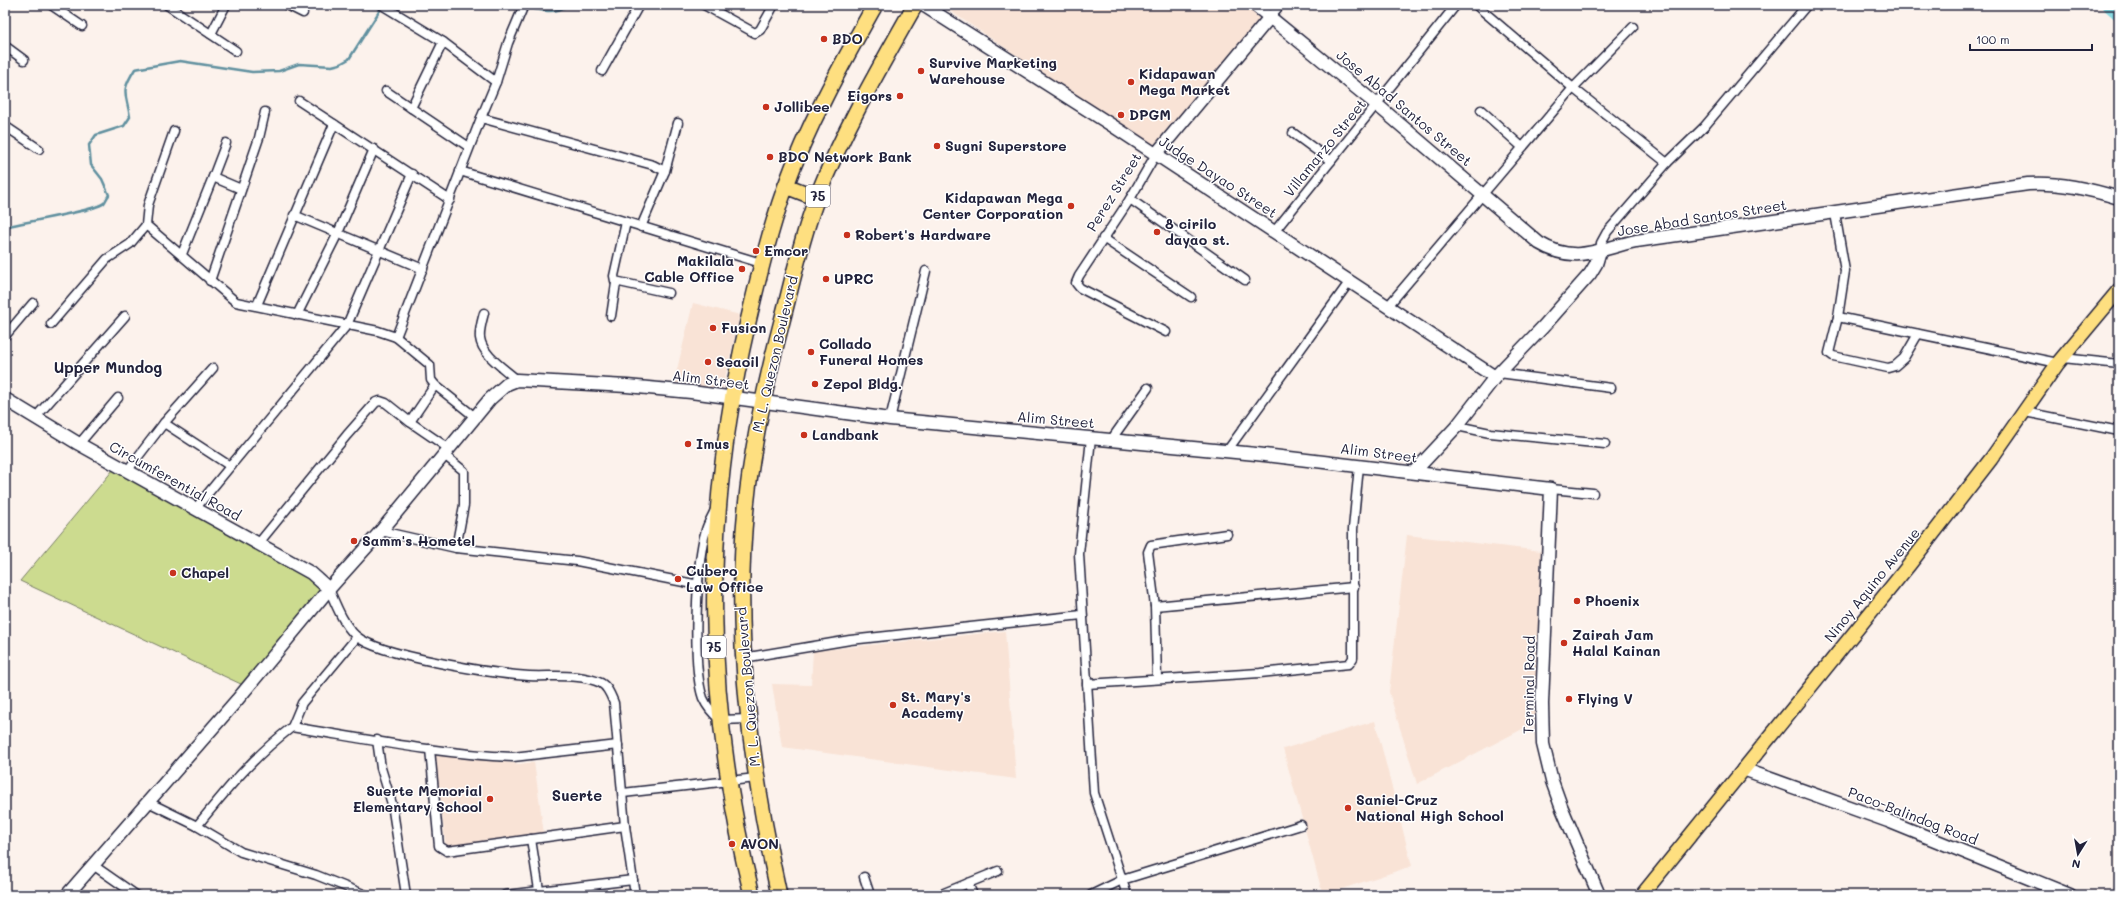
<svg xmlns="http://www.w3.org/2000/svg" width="2124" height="900" font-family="Mali,sans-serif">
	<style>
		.built { fill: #f9e3d6 }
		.green { fill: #ccdb8f; stroke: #777e65 }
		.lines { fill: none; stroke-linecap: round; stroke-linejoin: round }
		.stream { stroke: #60909f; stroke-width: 2.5 }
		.river { stroke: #89dae1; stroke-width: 15 }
		.street-casing { stroke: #22223b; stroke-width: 11 }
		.secondary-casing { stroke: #22223b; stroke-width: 15 }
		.primary-casing { stroke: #22223b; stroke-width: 16 }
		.highway-casing { stroke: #22223b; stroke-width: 18 }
		.street { stroke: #fff; stroke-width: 8 }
		.secondary { stroke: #fff; stroke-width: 12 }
		.primary { stroke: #fedf80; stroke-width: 13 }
		.highway { stroke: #fedf80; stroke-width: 15 }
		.poi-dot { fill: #c8321e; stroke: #fff; stroke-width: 1.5 }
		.labels { text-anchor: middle; stroke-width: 3; stroke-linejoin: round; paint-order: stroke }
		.shield { fill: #fff; stroke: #646476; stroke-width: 1 }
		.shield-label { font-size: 13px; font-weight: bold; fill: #22223b }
		.poi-label { font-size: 14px; font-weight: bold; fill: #22223b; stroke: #fff; text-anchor: start }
		.street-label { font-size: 14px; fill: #22223b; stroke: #fff }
		.neighbourhood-label { font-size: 15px; font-weight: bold; fill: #22223b; stroke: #fff }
	</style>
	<rect width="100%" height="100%" fill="#fcf2ec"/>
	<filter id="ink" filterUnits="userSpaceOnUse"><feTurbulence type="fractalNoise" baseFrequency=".025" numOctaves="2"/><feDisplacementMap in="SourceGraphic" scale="8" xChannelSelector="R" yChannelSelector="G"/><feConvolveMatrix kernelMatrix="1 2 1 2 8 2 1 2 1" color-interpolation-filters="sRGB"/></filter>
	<g filter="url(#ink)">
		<g class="built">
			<path d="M941 5H1244L1260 18 1153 146Z"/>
			<path d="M693 303 740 315 722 390 674 382Z"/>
			<path d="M1407 535 1541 551 1534 723 1417 784 1389 692Z"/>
			<path d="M1005 631 1016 779 782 747 772 684 811 685 813 651Z"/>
			<path d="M1375 721 1412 866 1323 895 1283 749Z"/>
			<path d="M439 754 520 764 534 762 544 834 446 847 435 756Z"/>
		</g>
		<path class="green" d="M113 470 311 580 321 589 243 685 20 581Z"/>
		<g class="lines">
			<g class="stream">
				<path d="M517 5C532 8 554 17 567 5"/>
				<path d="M5 227C22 222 96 211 104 203 106 201 107 197 109 195L102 179 91 165 89 145 96 135 124 126 130 117C126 92 120 93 135 69L180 61 252 72 279 71 299 64 332 66 340 64 349 59 382 7"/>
			</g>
			<path class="river" d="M2110 5 2119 13"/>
			<g class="street-casing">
				<g id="street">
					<path d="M51 5 82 26"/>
					<path d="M167 5 236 51"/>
					<path d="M287 5 303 13"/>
					<path d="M382 5 443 42 496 82"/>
					<path d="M704 5 755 33 760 30 774 5"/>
					<path d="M1476 5 1573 88 1667 163"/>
					<path d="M1270 17 1280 5"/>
					<path d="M211 34 226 5"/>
					<path d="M5 46 24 60"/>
					<path d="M602 71 639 5"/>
					<path d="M386 91 469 147"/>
					<path d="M299 101 450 200"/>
					<path d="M411 108 443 42"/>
					<path d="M1481 110 1522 147"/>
					<path d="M481 118 653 165 665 171 641 227"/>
					<path d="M5 126 39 149"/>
					<path d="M1293 133 1331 161"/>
					<path d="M1156 154 1130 199 1079 276 1076 283 1080 288 1166 332"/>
					<path d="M460 171 761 263"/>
					<path d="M665 171 678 123"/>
					<path d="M213 177 226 143"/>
					<path d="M1130 199 1245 280"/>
					<path d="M1835 213 1845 271 1838 317 1829 353 1833 356 1888 368 1895 366 1904 358 1918 334"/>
					<path d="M294 215 423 269"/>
					<path d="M626 222 614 276 615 281 669 293"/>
					<path d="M146 225 236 302 378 331 396 337 430 365 431 380 435 385 475 417"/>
					<path d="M1274 232 1456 5"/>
					<path d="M1103 238 1191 297"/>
					<path d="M1600 251 1601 243 1607 232 1667 163 1704 127 1807 5"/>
					<path d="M182 254 213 177 241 189"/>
					<path d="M210 281 259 138 265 112"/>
					<path d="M257 305 334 124"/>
					<path d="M1388 306 1573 88 1633 27"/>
					<path d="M484 313C482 321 479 330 480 338 482 355 505 369 517 380"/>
					<path d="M297 315 338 233 374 149"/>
					<path d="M611 316 616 283"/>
					<path d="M1838 317 2058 363"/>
					<path d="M51 324 107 259 130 244 146 225 148 205 174 131"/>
					<path d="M5 336 33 303"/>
					<path d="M396 337 481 118 496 82 508 43 524 5"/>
					<path d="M2063 358 2119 364"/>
					<path d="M1499 373 1611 388"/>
					<path d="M2025 412 2119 431"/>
					<path d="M35 418 125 316"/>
					<path d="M890 419 926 271"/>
					<path d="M410 422 435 385"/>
					<path d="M164 423 230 466"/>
					<path d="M1457 426 1490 433 1605 444"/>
					<path d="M1091 438 1079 554 1094 793 1127 895"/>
					<path d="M1111 440 1148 388"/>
					<path d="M79 444 118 398"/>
					<path d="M1227 451 1350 281"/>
					<path d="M443 454 464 471V505L456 548"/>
					<path d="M127 471 164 423 213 368"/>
					<path d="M1551 489 1593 493"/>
					<path d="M195 509 347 325 412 174"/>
					<path d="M715 510C712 517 708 523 706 530 696 561 692 668 703 698 707 707 713 714 720 720L749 719"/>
					<path d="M381 531 456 548 577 561 699 585"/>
					<path d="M258 544 347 435 376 402 380 401 386 403 410 422 448 448"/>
					<path d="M329 589C336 605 343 624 356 636 379 656 496 674 529 676 552 677 580 673 601 683 608 687 611 696 614 703L625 826 635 895"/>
					<path d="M1155 606 1354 587"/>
					<path d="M743 658 850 640 1082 615"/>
					<path d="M1157 679 1155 606 1148 552 1151 545 1227 534"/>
					<path d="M1087 684 1260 673 1349 664 1353 658V529L1359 466"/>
					<path d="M292 727 302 703 357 637"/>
					<path d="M377 740 381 768 392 804 406 895"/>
					<path d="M430 749 439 846 447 851 625 826"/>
					<path d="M623 793 756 778"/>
					<path d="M148 802 197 826 241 852 316 875 366 895"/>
					<path d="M197 826C228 788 253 757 292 727 366 739 439 754 513 757L618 745"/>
					<path d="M531 839 539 890"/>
					<path d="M93 865 136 895"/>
					<path d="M864 877 870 895"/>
					<path d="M968 883 973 895"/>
					<path d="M505 895 633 880"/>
					<path d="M939 895 998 871"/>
					<path d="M1091 895 1122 880 1301 825"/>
				</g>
			</g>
			<g class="secondary-casing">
				<g id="secondary">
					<path d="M923 5 1113 126 1495 377"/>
					<path d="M1255 5 1376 104 1539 243C1575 265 1599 249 1636 241L2028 184C2059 182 2089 189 2119 198"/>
					<path d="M1156 154 1270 17"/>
					<path d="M5 399 79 444 311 573 329 589"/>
					<path d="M1414 472 1457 426 1495 377 1543 327 1590 274 1596 264 1600 251"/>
					<path d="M1743 769 1888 821 2070 895"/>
					<path d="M67 895 237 700 329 589 381 531 490 399 507 384 517 380 627 386 691 392 890 419 1256 454 1551 489 1542 704 1543 744 1552 781 1561 806 1599 895"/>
				</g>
			</g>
			<g class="primary-casing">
				<path id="primary" d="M1642 895 1909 565 1991 459 2058 363 2119 290"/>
			</g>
			<g class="highway-casing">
				<g id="highway">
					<path d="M786 186 817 198"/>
					<path d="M752 895C704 701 702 521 747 326 758 279 769 233 785 188 808 124 842 64 875 5"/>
					<path d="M779 895C751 768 733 637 746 507 752 444 766 382 782 321 793 279 802 236 818 195 844 129 880 67 915 5"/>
				</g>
			</g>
			<use href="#street" class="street"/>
			<use href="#secondary" class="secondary"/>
			<use href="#primary" class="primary"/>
			<use href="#highway" class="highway"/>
		</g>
	</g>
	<g class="poi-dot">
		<circle cx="824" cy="39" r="4"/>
		<circle cx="921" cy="71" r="4"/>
		<circle cx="1131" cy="82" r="4"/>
		<circle cx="900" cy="96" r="4"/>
		<circle cx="766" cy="107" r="4"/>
		<circle cx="1121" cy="115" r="4"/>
		<circle cx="937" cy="146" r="4"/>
		<circle cx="770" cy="157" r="4"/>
		<circle cx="1071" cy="206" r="4"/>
		<circle cx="1157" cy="232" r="4"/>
		<circle cx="847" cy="235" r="4"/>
		<circle cx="756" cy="251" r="4"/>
		<circle cx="742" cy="269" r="4"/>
		<circle cx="826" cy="279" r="4"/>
		<circle cx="713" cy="328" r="4"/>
		<circle cx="811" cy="352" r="4"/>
		<circle cx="708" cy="362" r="4"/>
		<circle cx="815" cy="384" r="4"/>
		<circle cx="804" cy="435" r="4"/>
		<circle cx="688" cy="444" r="4"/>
		<circle cx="354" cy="541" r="4"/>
		<circle cx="173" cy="573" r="4"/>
		<circle cx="678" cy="579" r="4"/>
		<circle cx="1577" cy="601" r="4"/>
		<circle cx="1564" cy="643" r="4"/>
		<circle cx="1569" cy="699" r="4"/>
		<circle cx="893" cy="705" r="4"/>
		<circle cx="490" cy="799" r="4"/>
		<circle cx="1348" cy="808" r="4"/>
		<circle cx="732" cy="844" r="4"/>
	</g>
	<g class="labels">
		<g class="shield">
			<rect x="806" y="185" width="24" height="22" rx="3"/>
			<rect x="702" y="636" width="24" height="22" rx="3"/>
		</g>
		<g class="shield-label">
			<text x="818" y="201">75</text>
			<text x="714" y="652">75</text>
		</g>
		<g class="poi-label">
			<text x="832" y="44">BDO</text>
			<text x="929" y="68">Survive Marketing<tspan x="929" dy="16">Warehouse</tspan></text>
			<text x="1139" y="79">Kidapawan<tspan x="1139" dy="16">Mega Market</tspan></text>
			<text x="892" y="101" text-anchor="end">Eigors</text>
			<text x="774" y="112">Jollibee</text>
			<text x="1129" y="120">DPGM</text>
			<text x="945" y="151">Sugni Superstore</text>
			<text x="778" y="162">BDO Network Bank</text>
			<text x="1063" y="203" text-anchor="end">Kidapawan Mega<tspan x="1063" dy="16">Center Corporation</tspan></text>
			<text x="1165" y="229">8 cirilo<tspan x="1165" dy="16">dayao st.</tspan></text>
			<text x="855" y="240">Robert's Hardware</text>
			<text x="764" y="256">Emcor</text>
			<text x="734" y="266" text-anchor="end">Makilala<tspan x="734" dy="16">Cable Office</tspan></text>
			<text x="834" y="284">UPRC</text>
			<text x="721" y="333">Fusion</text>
			<text x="819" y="349">Collado<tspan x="819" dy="16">Funeral Homes</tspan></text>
			<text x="716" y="367">Seaoil</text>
			<text x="823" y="389">Zepol Bldg.</text>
			<text x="812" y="440">Landbank</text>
			<text x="696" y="449">Imus</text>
			<text x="362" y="546">Samm's Hometel</text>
			<text x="686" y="576">Cubero<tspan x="686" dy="16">Law Office</tspan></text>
			<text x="181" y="578">Chapel</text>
			<text x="1585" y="606">Phoenix</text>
			<text x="1572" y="640">Zairah Jam<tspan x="1572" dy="16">Halal Kainan</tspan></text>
			<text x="901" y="702">St. Mary's<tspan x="901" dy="16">Academy</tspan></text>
			<text x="1577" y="704">Flying V</text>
			<text x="482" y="796" text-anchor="end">Suerte Memorial<tspan x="482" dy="16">Elementary School</tspan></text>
			<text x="1356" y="805">Saniel-Cruz<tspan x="1356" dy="16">National High School</tspan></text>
			<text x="740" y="849">AVON</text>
		</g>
		<g class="street-label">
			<text transform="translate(1404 108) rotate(40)" y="5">Jose Abad Santos Street</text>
			<text transform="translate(1325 148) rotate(-51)" y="5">Villamarzo Street</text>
			<text transform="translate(1218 177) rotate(33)" y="5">Judge Dayao Street</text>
			<text transform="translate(1114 192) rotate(-58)" y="5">Perez Street</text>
			<text transform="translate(1702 218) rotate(-9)" y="5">Jose Abad Santos Street</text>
			<text transform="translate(775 354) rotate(-77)" y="5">M. L. Quezon Boulevard</text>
			<text transform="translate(711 380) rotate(7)" y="5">Alim Street</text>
			<text transform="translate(1056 420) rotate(5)" y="5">Alim Street</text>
			<text transform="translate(1379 453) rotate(7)" y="5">Alim Street</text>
			<text transform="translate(175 481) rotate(29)" y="5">Circumferential Road</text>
			<text transform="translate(1872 585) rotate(-51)" y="5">Ninoy Aquino Avenue</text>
			<text transform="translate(1529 685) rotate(-89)" y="5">Terminal Road</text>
			<text transform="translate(748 687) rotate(-95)" y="5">M. L. Quezon Boulevard</text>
			<text transform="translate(1913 816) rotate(21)" y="5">Paco-Balindog Road</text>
		</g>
		<g class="neighbourhood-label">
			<text x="108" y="373">Upper Mundog</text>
			<text x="577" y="801">Suerte</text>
		</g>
	</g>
	<rect width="2124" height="900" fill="none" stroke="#fff" stroke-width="20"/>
	<rect x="10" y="10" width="2104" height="880" fill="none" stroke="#22223b" stroke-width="1.5" filter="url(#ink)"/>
	<g transform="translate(2078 854) rotate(191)" stroke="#ffffff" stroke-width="3" paint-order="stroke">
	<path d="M0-3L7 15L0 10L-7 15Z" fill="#22223b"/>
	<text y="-6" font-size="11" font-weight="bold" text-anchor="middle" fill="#22223b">N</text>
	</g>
	<path d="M1970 44v6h122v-6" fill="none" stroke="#22223b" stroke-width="2"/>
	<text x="1976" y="44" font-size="12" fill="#22223b" stroke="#ffffff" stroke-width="3" paint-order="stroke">100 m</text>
</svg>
